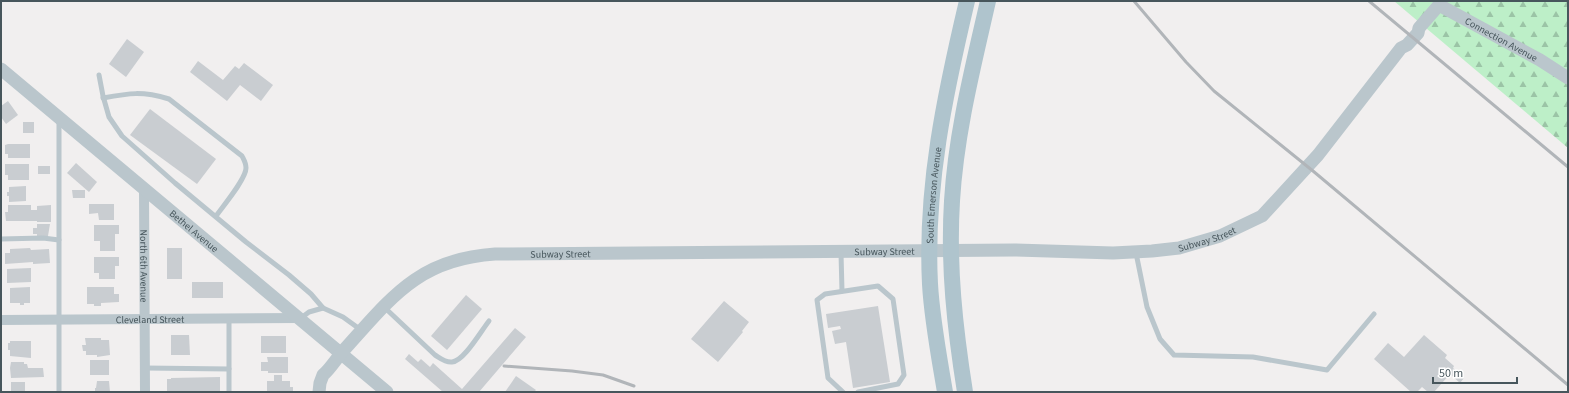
<svg xmlns="http://www.w3.org/2000/svg" width="1569" height="393" font-family="'Source Sans 3',sans-serif">
	<style>
		.forest { fill: url(#forest-firs) }
		.building { fill: #c9cdd1 }
		.lines { fill: none; stroke-linecap: round; stroke-linejoin: round }
		.service { stroke: #bac6cc; stroke-width: 5 }
		.minor { stroke: #bac6cc; stroke-width: 10 }
		.tertiary { stroke: #bac6cc; stroke-width: 13 }
		.primary { stroke: #afc4cd; stroke-width: 16 }
		.rail { stroke: #b1b5b9; stroke-width: 3 }
		.labels { text-anchor: middle; stroke-width: 3; stroke-linejoin: round; paint-order: stroke }
		.street-label { font-size: 10px; fill: #47565c; stroke: #fff }
	</style>
	<defs>
		<pattern id="forest-firs" width="22" height="20" patternUnits="userSpaceOnUse"><rect width="22" height="20" fill="#bdefc8"/><path d="M5 1l3.5 6h-7zM16 11l3.5 6h-7z" fill="#9bc4a6"/></pattern>
	</defs>
	<rect width="100%" height="100%" fill="#f1efef"/>
	<path class="forest" d="M1394 1H1568V148Z"/>
	<g class="building">
		<path d="M127 39 144 52 126 77 109 64Z"/>
		<path d="M198 61 223 80 235 66 239 69 244 63 273 85 261 101 240 85 227 101 190 72Z"/>
		<path d="M8 101 18 115 6 124 1 117V106Z"/>
		<path d="M150 109 216 159 197 184 130 135Z"/>
		<rect x="23" y="122" width="11" height="11"/>
		<path d="M8 144H30V158H8V154H5V145Z"/>
		<path d="M76 163 97 182 89 192 67 173Z"/>
		<path d="M5 164H29V180H8V175H5Z"/>
		<rect x="38" y="166" width="12" height="8"/>
		<path d="M26 186V201L9 202V196H7V192H9V187Z"/>
		<path d="M72 190H85V198H73Z"/>
		<path d="M89 204H114V220H99L98 213 89 214Z"/>
		<path d="M8 205H31V210H37V206L51 205V222H37V221H6L5 212H8Z"/>
		<path d="M37 224H50L48 236H37V234H33V228H37Z"/>
		<path d="M94 225H119V234H115V251H100V241H94Z"/>
		<path d="M30 248 31 250 49 249 50 263 33 264V262L5 264V253H10V249Z"/>
		<rect x="167" y="248" width="15" height="31"/>
		<path d="M94 257H119V266H115V279H99V273H94Z"/>
		<path d="M31 268V282L7 283V269Z"/>
		<rect x="192" y="282" width="31" height="16"/>
		<path d="M30 287V303H24V305H20V303H10V288Z"/>
		<path d="M87 287H114V294H119V302L101 303V306H94V304H87Z"/>
		<path d="M466 295 482 309 447 350 431 336Z"/>
		<path d="M724 301 749 322 742 331 743 332 718 362 691 339Z"/>
		<path d="M878 306 890 382 853 388 846 342 835 344 832 331 841 329 840 326 828 328 826 314Z"/>
		<path d="M515 328 526 337 479 392H443L405 359 409 354 418 362 421 359 430 367 433 363 462 389Z"/>
		<path d="M171 335H189L190 355H171Z"/>
		<path d="M1424 335 1447 355 1445 358 1454 366 1453 368 1464 378 1460 383 1450 374 1434 392H1428L1422 387 1417 392H1411L1374 359 1388 343 1404 357Z"/>
		<rect x="261" y="336" width="25" height="17"/>
		<path d="M85 338H101V340H109L110 355 97 357V355H86V351H83L82 345H86Z"/>
		<path d="M10 341H31V358L10 356V350H8V343H10Z"/>
		<path d="M267 357H288V373H268V371H261V362H268Z"/>
		<rect x="90" y="360" width="19" height="15"/>
		<path d="M11 362H24V364H27L28 368H43L44 377 11 378 10 368Z"/>
		<path d="M274 375H282V381H290V387H293V392H267V381H274Z"/>
		<path d="M516 376 536 390 534 392H505Z"/>
		<path d="M220 377V391L167 392V379H171V378Z"/>
		<path d="M97 381H109L110 392 95 391V388H96Z"/>
		<rect x="11" y="382" width="14" height="10"/>
	</g>
	<g class="lines">
		<g class="service">
			<path d="M99 75 103 96 109 117 122 136 175 183 246 242 289 275 311 294 323 308 343 317 361 330"/>
			<path d="M103 98C130 93 142 91 169 99L242 156C244 160 246 163 246 168 246 179 223 206 216 216"/>
			<path d="M59 119V392"/>
			<path d="M1 239 43 238 59 240"/>
			<path d="M841 253 842 291"/>
			<path d="M1136 253 1147 307 1160 339 1174 355 1253 357 1327 370 1374 314"/>
			<path d="M384 307 435 355C440 358 446 363 452 362 464 361 481 331 489 321"/>
			<path d="M301 318 309 312 323 308"/>
			<path d="M229 319V392"/>
			<path d="M145 368 229 369"/>
			<path d="M843 392 828 378 817 300 825 294 878 286 893 299 904 375 898 384 858 392"/>
		</g>
		<g class="minor">
			<path id="s1" d="M144 188 145 392"/>
			<path id="s2" d="M1 320 299 318"/>
		</g>
		<g class="tertiary">
			<path id="s3" d="M1 69 387 392"/>
			<path id="s4" d="M319 392 320 383 323 375C331 368 336 359 343 351 391 298 418 259 495 254L1014 250 1113 253 1152 251 1179 248 1220 236 1262 216 1318 155 1401 48 1407 45 1418 33 1419 28 1439 5 1540 60 1568 78"/>
		</g>
		<g class="primary">
			<path id="s5" d="M945 392C939 356 932 320 930 284 925 187 945 94 967 1"/>
			<path d="M965 392C955 329 948 266 952 201 956 133 973 67 988 1"/>
		</g>
		<g class="rail">
			<path d="M1134 1 1186 62 1214 91 1313 171 1568 385"/>
			<path d="M1369 1 1568 167"/>
			<path d="M504 366 572 371 603 375 634 386"/>
		</g>
	</g>
	<g class="labels">
		<g class="street-label">
			<text dy="4" stroke="none"><textPath href="#s4" startOffset="1357">Connection Avenue</textPath></text>
			<text dy="4" stroke="none"><textPath href="#s5" startOffset="198">South Emerson Avenue</textPath></text>
			<text dy="4" stroke="none"><textPath href="#s3" startOffset="252">Bethel Avenue</textPath></text>
			<text dy="4" stroke="none"><textPath href="#s4" startOffset="949">Subway Street</textPath></text>
			<text dy="4" stroke="none"><textPath href="#s4" startOffset="625">Subway Street</textPath></text>
			<text dy="4" stroke="none"><textPath href="#s4" startOffset="301">Subway Street</textPath></text>
			<text dy="4" stroke="none"><textPath href="#s1" startOffset="78">North 6th Avenue</textPath></text>
			<text dy="4" stroke="none"><textPath href="#s2" startOffset="149">Cleveland Street</textPath></text>
		</g>
	</g>
	<rect width="1569" height="393" fill="none" stroke="#47565c" stroke-width="4"/>
	<path d="M1433 377v6h84v-6" fill="none" stroke="#47565c" stroke-width="2"/>
	<text x="1439" y="377" font-size="12" fill="#47565c" stroke="#ffffff" stroke-width="3" paint-order="stroke">50 m</text>
</svg>
